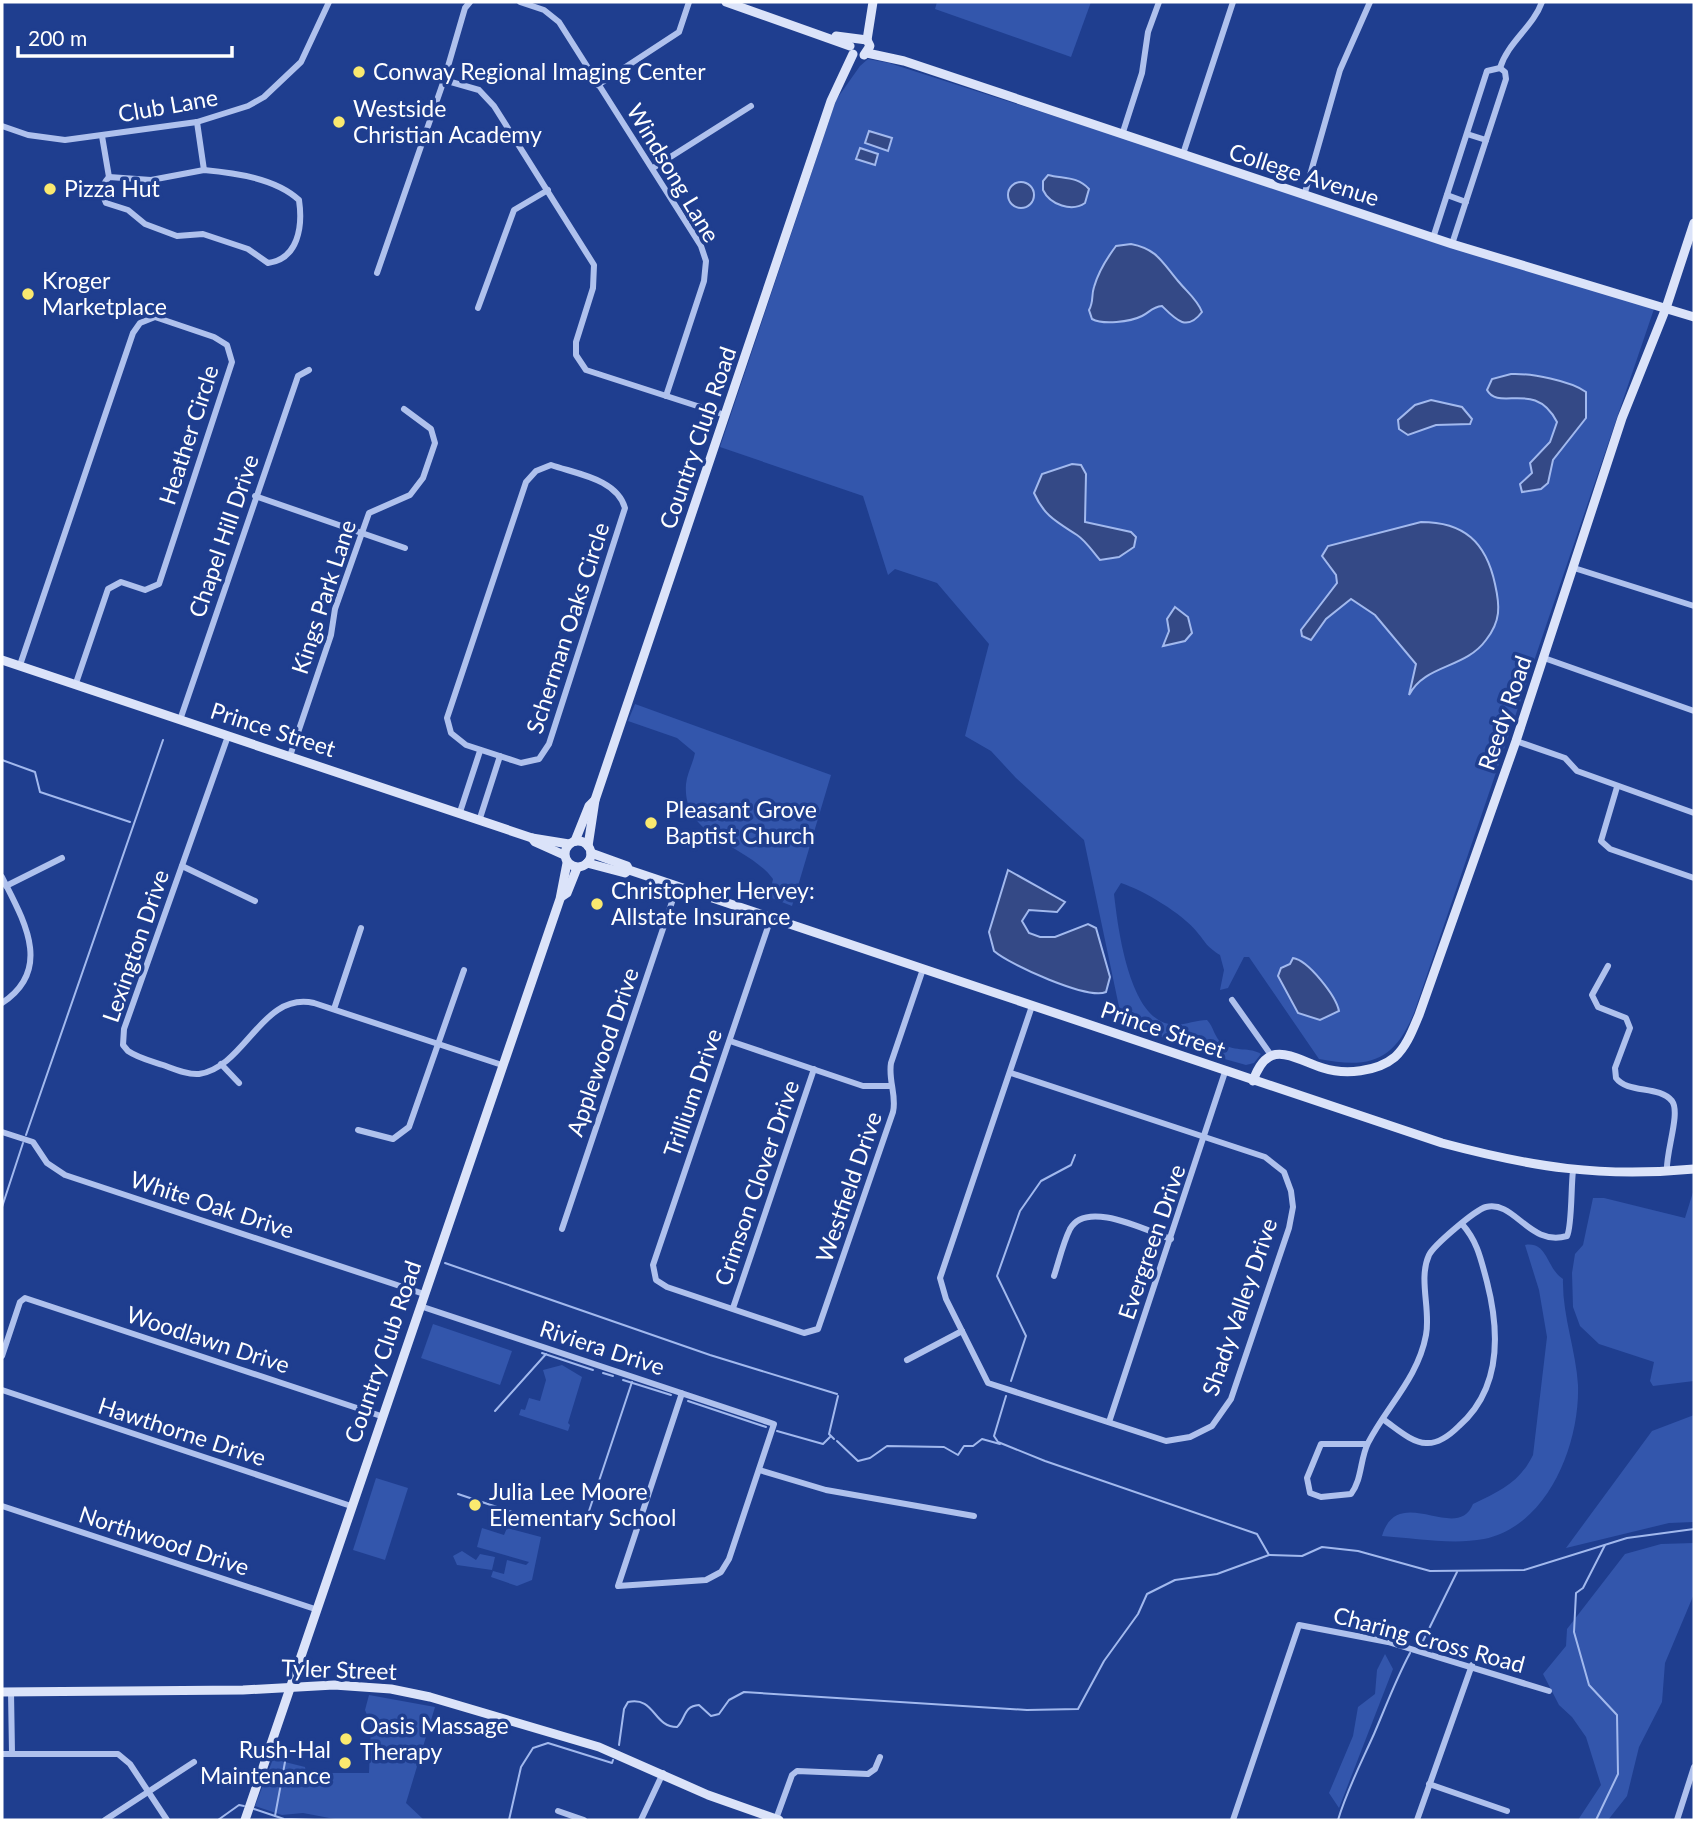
<svg xmlns="http://www.w3.org/2000/svg" width="1696" height="1822" font-family="Lato,sans-serif">
	<style>
		.green { fill: #3356ac }
		.water { fill: #344986; stroke: #a2b9ee; stroke-width: 2 }
		.lines { fill: none; stroke-linecap: round; stroke-linejoin: round }
		.stream { stroke: #a2b9ee; stroke-width: 2 }
		.street { stroke: #afc1ed; stroke-width: 6 }
		.secondary { stroke: #dbe3f9; stroke-width: 9 }
		.poi-dot { fill: #fae96f; stroke: #1f3e8f; stroke-width: 2.5 }
		.labels { text-anchor: middle; stroke-width: 7; stroke-linejoin: round; paint-order: stroke }
		.poi-label { font-size: 23px; fill: #fff; stroke: #1f3e8f; text-anchor: start }
		.street-label { font-size: 23px; fill: #fff; stroke: #1f3e8f }
	</style>
	<rect width="100%" height="100%" fill="#1f3e8f"/>
	<g class="green">
		<path d="M937 2H1091L1071 57 935 9Z"/>
		<path d="M868 59 889 63 1654 309 1414 1013C1394 1061 1370 1069 1319 1059L1249 957H1244L1228 988 1220 990 1224 970 1220 955C1206 946 1207 944 1197 932 1183 914 1143 890 1121 883L1114 894C1118 928 1129 1017 1169 1024 1181 1027 1195 1020 1207 1020 1214 1027 1214 1038 1223 1044 1235 1052 1251 1047 1261 1054L1254 1063 1246 1065 1196 1051 1122 1021 1084 840 1016 778 991 751 965 736 989 644 937 583 895 569 888 575 863 496 720 447 836 100 860 66Z"/>
		<path d="M635 704 831 775 792 906 769 897 773 879C748 844 682 839 686 784 687 774 693 763 695 753L677 738 628 721Z"/>
		<path d="M1694 1189V1381L1653 1386 1650 1381 1654 1362 1599 1344 1580 1326 1573 1307 1572 1273 1575 1254 1583 1245 1593 1198H1604L1685 1218Z"/>
		<path d="M1525 1245C1548 1241 1546 1268 1563 1279 1562 1315 1576 1350 1578 1385 1580 1444 1548 1526 1484 1539 1452 1545 1414 1538 1382 1536 1398 1482 1457 1544 1473 1504 1500 1491 1520 1482 1533 1455L1547 1337 1539 1290Z"/>
		<path d="M433 1324 512 1351 500 1385 421 1358Z"/>
		<path d="M562 1365 582 1377 568 1423 570 1425 568 1431 519 1415 521 1409 525 1410 529 1398 540 1401 546 1380 543 1370Z"/>
		<path d="M1694 1415V1522L1669 1523 1566 1548 1652 1431Z"/>
		<path d="M376 1478 408 1488 385 1560 353 1550Z"/>
		<path d="M482 1528 504 1535 507 1528 541 1537 532 1580 517 1586 491 1577 493 1571 504 1574 507 1560 526 1565 529 1562 477 1547Z"/>
		<path d="M1694 1543V1594L1665 1663 1662 1702 1639 1747 1627 1796 1608 1820H1578L1601 1785 1586 1737 1572 1717 1559 1705 1543 1674 1566 1646 1567 1629 1625 1554 1661 1544Z"/>
		<path d="M462 1551 476 1560 480 1554 495 1557 492 1570 457 1565 453 1556Z"/>
		<path d="M1385 1654 1393 1669 1339 1808 1329 1793 1353 1736 1358 1707 1375 1694 1377 1670Z"/>
		<path d="M369 1695 435 1707 406 1803 424 1820H340L303 1813 282 1815 255 1806 273 1759 305 1767 306 1773H369L371 1725 365 1710Z"/>
	</g>
	<g class="water">
		<path d="M869 131 892 138 888 151 865 143Z"/>
		<path d="M860 148 878 154 875 165 856 159Z"/>
		<path d="M1048 175C1064 179 1077 176 1089 189L1085 203C1072 212 1050 205 1043 190V181Z"/>
		<circle cx="1021" cy="195" r="13"/>
		<path d="M1131 244C1157 249 1162 262 1178 281 1187 292 1197 299 1202 312 1187 332 1176 320 1162 306 1152 307 1150 312 1142 316 1130 322 1103 325 1092 319L1089 310C1094 301 1091 296 1094 287 1098 273 1107 258 1116 246Z"/>
		<path d="M1511 374C1531 373 1571 381 1586 392V418L1553 460 1548 483 1541 489 1522 492 1520 484 1532 473 1530 463 1550 442 1557 422C1535 379 1499 412 1487 390L1492 379Z"/>
		<path d="M1431 400 1462 407 1472 419 1470 424 1436 425 1408 435 1399 429 1398 420 1415 405Z"/>
		<path d="M1072 464 1081 465 1086 474 1085 522 1131 532 1136 537 1134 547 1119 557 1100 560C1093 552 1086 541 1077 535 1057 522 1044 516 1034 493L1042 474Z"/>
		<path d="M1421 522C1464 522 1486 542 1495 584 1500 606 1501 621 1486 640 1465 669 1425 664 1409 695L1416 664 1375 615 1351 599 1326 619 1311 640 1302 636 1301 630 1337 583 1336 575 1322 556 1328 546Z"/>
		<path d="M1175 607 1188 617 1192 633 1185 641 1163 646 1169 631 1167 619Z"/>
		<path d="M1008 870 1065 902 1057 912 1029 910 1022 921 1029 933 1040 937H1055L1088 924 1096 928 1110 977 1106 992C1088 1000 1010 965 994 951L989 932Z"/>
		<path d="M1293 958C1308 960 1336 996 1339 1011L1320 1020 1298 1013 1278 976 1281 968 1290 964Z"/>
	</g>
	<g class="lines">
		<g class="stream">
			<path d="M2 760 35 772 40 792 130 822"/>
			<path d="M26 1135 163 740"/>
			<path d="M2 1207 23 1143"/>
			<path d="M445 1263 710 1355 837 1394"/>
			<path d="M542 1353 593 1370"/>
			<path d="M603 1373 613 1376"/>
			<path d="M623 1380 671 1395"/>
			<path d="M1011 1381 1026 1336 997 1276 1020 1211 1041 1181 1071 1165 1075 1155"/>
			<path d="M1006 1396 994 1436 998 1442 1045 1461 1257 1534 1269 1555"/>
			<path d="M688 1401 766 1427"/>
			<path d="M495 1411 546 1354"/>
			<path d="M777 1431 823 1444 830 1437"/>
			<path d="M834 1439 829 1434 838 1396"/>
			<path d="M837 1441 858 1461 870 1458 887 1446 944 1447 958 1455 964 1446H973L982 1439 1000 1444"/>
			<path d="M458 1494 512 1512"/>
			<path d="M515 1513 564 1524"/>
			<path d="M566 1524 585 1523 632 1382"/>
			<path d="M1421 1645 1457 1572"/>
			<path d="M619 1745 624 1709 628 1702C655 1696 653 1727 677 1727 686 1719 683 1706 699 1705L711 1716 719 1714 729 1700 744 1692 1027 1710 1078 1709 1104 1661 1138 1614 1147 1594 1175 1580 1217 1574 1269 1555 1302 1556 1322 1547 1358 1551 1430 1571 1524 1570 1627 1538 1694 1529"/>
			<path d="M254 1809 284 1819 315 1820"/>
			<path d="M275 1816 285 1762"/>
			<path d="M218 1820 239 1805 244 1806"/>
			<path d="M509 1820 521 1767 533 1748 548 1743 612 1763 613 1760"/>
			<path d="M1338 1820C1347 1790 1361 1763 1374 1734 1386 1706 1396 1679 1410 1653"/>
			<path d="M1596 1820 1618 1774 1617 1715 1589 1685 1574 1632 1576 1593 1583 1588 1605 1545"/>
		</g>
		<g class="street">
			<path d="M520 2 544 10 559 22 701 246 706 261 704 281 666 396"/>
			<path d="M1500 68C1508 42 1533 27 1542 2"/>
			<path d="M444 80 479 90 494 106 594 265 593 288 576 342V355L586 370 725 415"/>
			<path d="M598 85 679 32 689 2"/>
			<path d="M197 122 204 170"/>
			<path d="M2 126 28 135 65 140 197 122 248 106 264 97 301 62 329 2"/>
			<path d="M1467 134 1486 140"/>
			<path d="M1122 135 1142 73 1148 32 1159 2"/>
			<path d="M102 136 109 177"/>
			<path d="M1183 154 1233 2"/>
			<path d="M653 168 751 106"/>
			<path d="M204 170C235 173 275 178 299 200 303 227 298 259 268 263L248 249 203 234 177 236 145 224 128 210 106 203C101 192 101 186 109 177L151 180Z"/>
			<path d="M1447 195 1466 202"/>
			<path d="M1304 196 1340 70 1370 2"/>
			<path d="M1433 238 1487 71 1500 68"/>
			<path d="M1452 244 1506 79 1505 72 1500 68"/>
			<path d="M377 273 444 80 465 8 470 2"/>
			<path d="M478 308 514 210 548 190"/>
			<path d="M551 465C577 474 617 479 625 508L549 744 539 759 521 763 466 745 451 733 447 718 526 482 536 471Z"/>
			<path d="M255 496 405 548"/>
			<path d="M1574 568 1694 606"/>
			<path d="M1544 658 1694 711"/>
			<path d="M20 665 133 333 140 323 155 317 214 337 227 345 232 362 159 584 145 590 121 582 108 589 76 683"/>
			<path d="M180 720 298 376 309 370"/>
			<path d="M228 736 124 1029 123 1045 128 1051C138 1058 151 1061 163 1065 174 1069 187 1075 199 1074 246 1067 262 991 314 1003L502 1065"/>
			<path d="M1516 741 1565 758 1577 771 1694 813"/>
			<path d="M290 756 331 635 335 609 369 513 410 495 423 478 435 443 431 429 404 409"/>
			<path d="M1617 787 1601 841 1610 849 1694 878"/>
			<path d="M460 812 480 751"/>
			<path d="M480 818 500 756"/>
			<path d="M182 866 255 901"/>
			<path d="M2 877C23 919 54 969 2 1003"/>
			<path d="M6 886 62 858"/>
			<path d="M771 918 653 1265 656 1280 667 1287 804 1333 818 1329 893 1112C897 1096 888 1080 891 1063L923 969"/>
			<path d="M1608 966 1592 995 1598 1007 1626 1018 1630 1028 1615 1068 1616 1078C1628 1094 1659 1085 1672 1101 1681 1113 1665 1154 1667 1172"/>
			<path d="M1232 1000 1271 1055"/>
			<path d="M334 1009 361 928"/>
			<path d="M730 1041 863 1086H891"/>
			<path d="M221 1064 239 1083"/>
			<path d="M1011 1073 1265 1157 1284 1172 1291 1191 1293 1207 1289 1228 1231 1399 1212 1426 1190 1437 1166 1441 988 1383 946 1299 940 1278 1032 1006"/>
			<path d="M358 1130 393 1139 409 1127 464 970"/>
			<path d="M2 1132 33 1142 47 1163 65 1175 424 1294"/>
			<path d="M562 1229 677 887"/>
			<path d="M1054 1276C1059 1261 1063 1243 1070 1229 1086 1199 1147 1231 1171 1239"/>
			<path d="M420 1306 774 1424 729 1559 721 1572 706 1580 618 1586 682 1393"/>
			<path d="M733 1308 814 1069"/>
			<path d="M2 1356 20 1302 25 1298 381 1416"/>
			<path d="M907 1360 962 1331"/>
			<path d="M2 1390 351 1506"/>
			<path d="M1384 1420C1396 1428 1412 1443 1426 1443 1438 1444 1451 1434 1459 1426 1501 1389 1500 1333 1487 1282 1481 1260 1478 1242 1462 1224"/>
			<path d="M1109 1422 1225 1072"/>
			<path d="M1367 1444H1321L1307 1478 1310 1493 1321 1497 1351 1494C1362 1480 1360 1459 1368 1443 1387 1406 1418 1378 1426 1335 1431 1310 1418 1279 1429 1255 1434 1245 1475 1210 1486 1207 1515 1200 1529 1247 1567 1236 1572 1227 1571 1185 1573 1171"/>
			<path d="M759 1470 826 1490 974 1516"/>
			<path d="M2 1506 315 1609"/>
			<path d="M11 1692 12 1753"/>
			<path d="M2 1754H118L130 1764 167 1820"/>
			<path d="M1429 1784 1507 1811"/>
			<path d="M558 1811 584 1820"/>
			<path d="M776 1819 792 1775 797 1771 868 1774 875 1769 880 1757"/>
			<path d="M105 1820 194 1762"/>
			<path d="M641 1820 663 1773"/>
			<path d="M1233 1820 1299 1625 1388 1642 1549 1691"/>
			<path d="M1417 1820 1472 1665"/>
			<path d="M1677 1820 1694 1767"/>
		</g>
		<g class="secondary">
			<path d="M726 2 850 46"/>
			<path d="M836 36 867 40 870 46 864 55"/>
			<path d="M867 40 873 2"/>
			<path d="M867 53 904 61 1452 244 1694 317"/>
			<path d="M2 660 532 838 569 844"/>
			<path d="M532 838 535 842 564 855"/>
			<circle cx="578" cy="854" r="13"/>
			<path d="M575 841 589 806 595 800"/>
			<path d="M588 846 595 800 831 101 853 54"/>
			<path d="M591 853 627 866 629 870 1442 1143C1532 1167 1601 1178 1694 1169"/>
			<path d="M587 863 625 873 629 870"/>
			<path d="M561 897 567 893 577 868"/>
			<path d="M1253 1081C1268 1037 1292 1058 1323 1068 1345 1075 1377 1072 1395 1057 1407 1046 1413 1029 1419 1015L1516 741 1622 418 1666 308 1694 223"/>
			<path d="M2 1692 243 1690 334 1685 391 1689 430 1697 599 1747 708 1795 779 1820"/>
			<path d="M245 1820 560 899 567 863"/>
		</g>
	</g>
	<g class="poi-dot">
		<circle cx="359" cy="72" r="7"/>
		<circle cx="339" cy="122" r="7"/>
		<circle cx="50" cy="189" r="7"/>
		<circle cx="28" cy="294" r="7"/>
		<circle cx="651" cy="823" r="7"/>
		<circle cx="597" cy="904" r="7"/>
		<circle cx="475" cy="1505" r="7"/>
		<circle cx="346" cy="1739" r="7"/>
		<circle cx="345" cy="1763" r="7"/>
	</g>
	<g class="labels">
		<g class="poi-label">
			<text x="373" y="80">Conway Regional Imaging Center</text>
			<text x="353" y="117">Westside<tspan x="353" dy="26">Christian Academy</tspan></text>
			<text x="64" y="197">Pizza Hut</text>
			<text x="42" y="289">Kroger<tspan x="42" dy="26">Marketplace</tspan></text>
			<text x="665" y="818">Pleasant Grove<tspan x="665" dy="26">Baptist Church</tspan></text>
			<text x="611" y="899">Christopher Hervey:<tspan x="611" dy="26">Allstate Insurance</tspan></text>
			<text x="489" y="1500">Julia Lee Moore<tspan x="489" dy="26">Elementary School</tspan></text>
			<text x="360" y="1734">Oasis Massage<tspan x="360" dy="26">Therapy</tspan></text>
			<text x="331" y="1758" text-anchor="end">Rush-Hal<tspan x="331" dy="26">Maintenance</tspan></text>
		</g>
		<g class="street-label">
			<text transform="translate(168 106) rotate(-10)" y="8">Club Lane</text>
			<text transform="translate(673 173) rotate(59)" y="8">Windsong Lane</text>
			<text transform="translate(1304 175) rotate(18)" y="8">College Avenue</text>
			<text transform="translate(189 435) rotate(-72)" y="8">Heather Circle</text>
			<text transform="translate(698 438) rotate(-71)" y="8">Country Club Road</text>
			<text transform="translate(224 536) rotate(-71)" y="8">Chapel Hill Drive</text>
			<text transform="translate(324 597) rotate(-72)" y="8">Kings Park Lane</text>
			<text transform="translate(568 628) rotate(-72)" y="8">Scherman Oaks Circle</text>
			<text transform="translate(1505 713) rotate(-71)" y="8">Reedy Road</text>
			<text transform="translate(273 730) rotate(18)" y="8">Prince Street</text>
			<text transform="translate(136 946) rotate(-71)" y="8">Lexington Drive</text>
			<text transform="translate(1163 1030) rotate(19)" y="8">Prince Street</text>
			<text transform="translate(603 1052) rotate(-71)" y="8">Applewood Drive</text>
			<text transform="translate(693 1093) rotate(-71)" y="8">Trillium Drive</text>
			<text transform="translate(757 1183) rotate(-71)" y="8">Crimson Clover Drive</text>
			<text transform="translate(849 1187) rotate(-71)" y="8">Westfield Drive</text>
			<text transform="translate(212 1205) rotate(18)" y="8">White Oak Drive</text>
			<text transform="translate(1152 1242) rotate(-71)" y="8">Evergreen Drive</text>
			<text transform="translate(1240 1307) rotate(-71)" y="8">Shady Valley Drive</text>
			<text transform="translate(208 1340) rotate(18)" y="8">Woodlawn Drive</text>
			<text transform="translate(602 1348) rotate(18)" y="8">Riviera Drive</text>
			<text transform="translate(383 1352) rotate(-71)" y="8">Country Club Road</text>
			<text transform="translate(182 1432) rotate(18)" y="8">Hawthorne Drive</text>
			<text transform="translate(164 1541) rotate(18)" y="8">Northwood Drive</text>
			<text transform="translate(1429 1640) rotate(15)" y="8">Charing Cross Road</text>
			<text transform="translate(339 1670) rotate(2)" y="8">Tyler Street</text>
		</g>
	</g>
	<rect width="1696" height="1822" fill="none" stroke="#ffffff" stroke-width="7"/>
	<path d="M18 46v10h214v-10" fill="none" stroke="#ffffff" stroke-width="3.5"/>
	<text x="28" y="46" font-size="21" fill="#ffffff" stroke="#1f3e8f" stroke-width="5" paint-order="stroke">200 m</text>
</svg>
